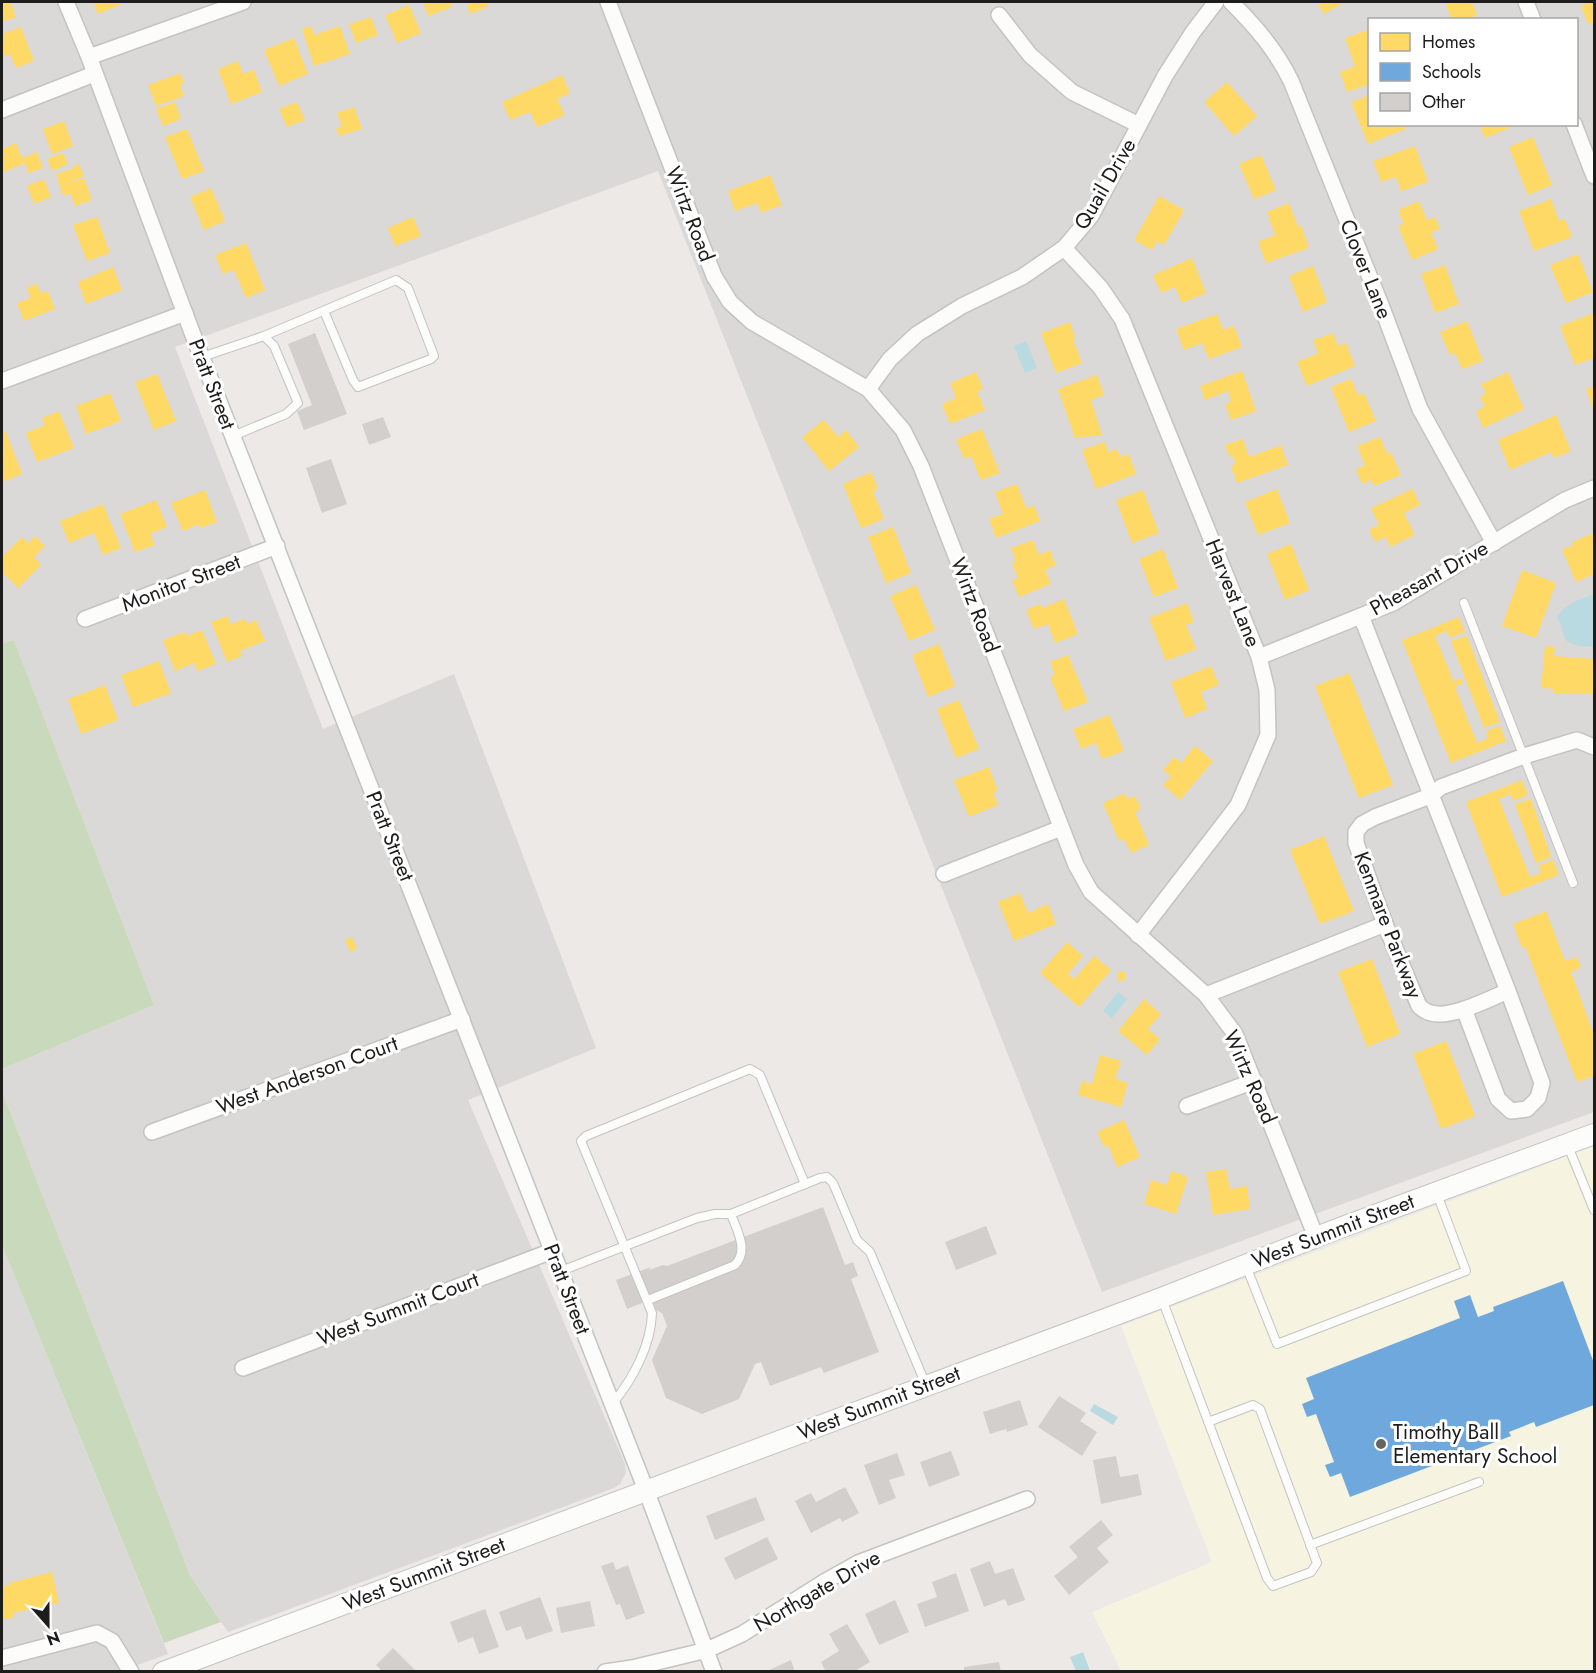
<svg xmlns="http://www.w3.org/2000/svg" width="1596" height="1673" font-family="Jost,sans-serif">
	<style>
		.residential { fill: #dbd9d7; fill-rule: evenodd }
		.education { fill: #f6f4e0 }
		.forest { fill: #c8dabb }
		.water { fill: #b9dae0 }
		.homes { fill: #ffd966 }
		.schools { fill: #6fa8dc }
		.building { fill: #d2cfcd }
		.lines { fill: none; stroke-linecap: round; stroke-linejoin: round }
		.service-casing { stroke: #c4c3c2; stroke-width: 10 }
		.minor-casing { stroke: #c4c3c2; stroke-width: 18 }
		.tertiary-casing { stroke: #c4c3c2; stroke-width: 22 }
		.service { stroke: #fcfcfb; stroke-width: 8 }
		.minor { stroke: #fcfcfb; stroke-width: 15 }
		.tertiary { stroke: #fcfcfb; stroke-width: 20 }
		.poi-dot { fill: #656463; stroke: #fff; stroke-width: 2 }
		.labels { text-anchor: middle; stroke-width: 6; stroke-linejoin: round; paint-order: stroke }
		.street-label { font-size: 21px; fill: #1d1d1d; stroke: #fff }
		.poi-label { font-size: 21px; fill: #1d1d1d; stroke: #fff; text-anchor: start }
	</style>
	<rect width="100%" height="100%" fill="#ece9e6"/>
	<g class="residential">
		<path d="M2 2H1594V1112L1102 1292 658 171 175 347 323 729 454 674 596 1048 468 1100 625 1464 626 1473 620 1484 614 1488 228 1632 190 1575 2 1091V1069L154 1005 14 640 2 644ZM1370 20H1576V124H1370Z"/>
		<path d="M2 1245 168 1654 121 1671H2Z"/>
	</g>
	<path class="education" d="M1594 1146V1671H1121L1092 1612 1212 1562 1121 1326Z"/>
	<g class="forest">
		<path d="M14 640 154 1005 2 1069V644Z"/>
		<path d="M2 1091 190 1575 221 1622 164 1643 2 1245Z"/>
	</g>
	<g class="water">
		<path d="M1026 341 1037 368 1025 373 1014 346Z"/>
		<path d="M1594 594V647C1586 646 1567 647 1564 636 1562 629 1562 625 1557 618 1565 603 1579 600 1594 594Z"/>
		<path d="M1118 992 1127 999 1112 1018 1103 1011Z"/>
		<path d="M1094 1404 1118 1417 1113 1425 1090 1411Z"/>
		<path d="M1083 1652 1090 1671H1076L1070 1657Z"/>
	</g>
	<g class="homes">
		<path d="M2 2H10L16 17 2 22Z"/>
		<path d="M93 2H121L122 4 98 14Z"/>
		<path d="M423 2H450L452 7 428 16Z"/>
		<path d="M466 2H486L488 7 470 14Z"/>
		<path d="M1317 2H1345L1324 14Z"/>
		<path d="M1445 2H1472L1477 15 1466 20H1452Z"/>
		<path d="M1591 2H1594V21L1588 24 1581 6Z"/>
		<path d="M409 5 421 33 397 43 385 15Z"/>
		<path d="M371 17 378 35 356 43 349 24Z"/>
		<path d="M311 26 314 35 340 26 350 54 314 66 302 29Z"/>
		<path d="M21 27 34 61 16 68 10 54 2 57V34Z"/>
		<path d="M1367 30 1370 36V84L1347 92 1340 72 1355 66 1345 38Z"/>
		<path d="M294 38 308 74 279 86 264 50Z"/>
		<path d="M238 61 243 74 254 70 262 92 231 104 218 69Z"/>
		<path d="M180 73 184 84 180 85 184 96 156 106 148 85Z"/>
		<path d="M562 75 570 93 557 99 565 115 537 127 530 112 510 120 502 102Z"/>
		<path d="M1227 82 1257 116 1234 136 1204 102Z"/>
		<path d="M1370 95V124H1404L1406 129 1368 144 1351 102Z"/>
		<path d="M175 102 181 119 163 126 156 109Z"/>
		<path d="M297 102 305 120 287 127 279 109Z"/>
		<path d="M354 107 362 129 339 136 336 128 342 126 337 113Z"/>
		<path d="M64 121 73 146 52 154 43 129Z"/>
		<path d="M1479 124H1517V125L1485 138Z"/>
		<path d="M187 129 204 171 182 179 165 137Z"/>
		<path d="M1533 137 1552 185 1528 195 1509 147Z"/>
		<path d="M16 143 22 158 37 152 43 168 28 173 25 163 2 173V149Z"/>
		<path d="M1415 146 1428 182 1401 191 1396 177 1381 182 1373 161Z"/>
		<path d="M63 153 68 164 52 171 47 159Z"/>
		<path d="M1261 155 1276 190 1254 199 1239 164Z"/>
		<path d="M79 164 84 176 64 184 84 178 92 200 75 206 70 193 63 196 56 174 74 168V166Z"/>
		<path d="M770 175 782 205 761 213 757 203 735 211 728 191Z"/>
		<path d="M44 179 51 197 34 204 27 186Z"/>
		<path d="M211 188 225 221 204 230 190 197Z"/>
		<path d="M1159 196 1184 210 1164 245 1157 241 1152 250 1134 240Z"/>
		<path d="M1551 199 1559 221 1565 219 1572 237 1534 251 1519 211Z"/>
		<path d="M1419 201 1427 220 1435 217 1440 229 1431 232 1438 249 1412 260 1398 226 1404 224 1398 210Z"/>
		<path d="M1289 203 1298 227 1301 225 1309 248 1266 263 1258 242 1275 235 1267 212Z"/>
		<path d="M97 217 110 253 87 261 73 225Z"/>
		<path d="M413 217 421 236 395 246 388 228Z"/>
		<path d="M246 243 265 290 246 298 234 270 223 274 215 255Z"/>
		<path d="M1578 254 1593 292 1566 303 1550 265Z"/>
		<path d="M1192 258 1206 293 1182 303 1175 287 1161 293 1153 275Z"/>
		<path d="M1445 265 1459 304 1435 313 1421 274Z"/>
		<path d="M1313 266 1327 302 1303 312 1289 276Z"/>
		<path d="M113 267 122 290 86 304 78 282Z"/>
		<path d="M37 284 41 293 48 291 55 309 24 321 17 303 30 298 27 287Z"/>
		<path d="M1594 313V358L1575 365 1560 326Z"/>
		<path d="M1217 314 1223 330 1234 326 1242 347 1209 359 1202 343 1184 350 1176 329Z"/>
		<path d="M1467 321 1483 361 1462 369 1455 353 1450 355 1440 332Z"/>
		<path d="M1070 322 1075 338 1073 339 1082 363 1056 373 1041 333Z"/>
		<path d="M1333 333 1338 346 1346 343 1355 366 1307 386 1297 362 1318 353 1313 340Z"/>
		<path d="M1242 371 1256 411 1231 420 1225 404 1231 401 1228 391 1205 400 1200 386Z"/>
		<path d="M976 372 983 389 977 391 985 410 950 424 942 404 956 398 950 383Z"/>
		<path d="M1508 372 1524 409 1483 428 1476 411 1485 407 1480 396 1486 394 1481 384Z"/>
		<path d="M157 374 176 421 154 430 135 382Z"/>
		<path d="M1097 375 1104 395 1091 400 1102 435 1075 438 1058 389Z"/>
		<path d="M1351 379 1358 395 1364 393 1376 421 1349 432 1331 387Z"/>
		<path d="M1594 386V411L1586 389Z"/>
		<path d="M110 393 121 421 86 434 76 406Z"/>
		<path d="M59 411 74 448 37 462 26 433 45 425 42 418Z"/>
		<path d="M1556 415 1571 451 1554 458 1551 452 1510 470 1498 440Z"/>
		<path d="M824 420 838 437 846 430 859 447 829 471 802 437Z"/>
		<path d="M982 429 1000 473 981 480 971 456 964 459 956 439Z"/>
		<path d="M6 432 22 474 2 482V433Z"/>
		<path d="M1380 437 1387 454 1391 452 1401 475 1374 486 1371 480 1362 484 1356 469 1365 465 1357 446Z"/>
		<path d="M1243 439 1249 457 1281 445 1288 465 1237 483 1231 466 1236 464 1232 455 1229 456 1225 445Z"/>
		<path d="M1105 442 1108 452 1117 449 1120 457 1129 454 1136 474 1096 489 1082 450Z"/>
		<path d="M871 472 878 489 873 491 884 519 861 528 843 484Z"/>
		<path d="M1017 484 1026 508 1034 505 1040 521 996 538 989 519 1003 514 995 492Z"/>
		<path d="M1277 489 1290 523 1258 535 1245 502Z"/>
		<path d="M1413 489 1420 505 1404 513 1415 535 1390 547 1386 537 1375 542 1369 530 1379 525 1371 508Z"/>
		<path d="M205 490 217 522 200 528 199 524 183 531 171 503Z"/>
		<path d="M1143 490 1159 533 1132 543 1116 500Z"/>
		<path d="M156 500 167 527 150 534 155 545 135 552 120 514Z"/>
		<path d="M103 504 121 548 103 555 94 533 69 543 60 521Z"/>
		<path d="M893 527 911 573 886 583 868 537Z"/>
		<path d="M1594 533V574L1576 582 1562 549 1573 545 1572 542Z"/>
		<path d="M35 536 45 546 34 557 41 565 18 588 2 572V557L22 537 28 543Z"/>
		<path d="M1033 540 1039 555 1050 550 1056 565 1045 570 1051 584 1019 597 1012 580 1018 578 1012 563 1016 561 1011 548Z"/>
		<path d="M1291 544 1309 590 1285 600 1267 554Z"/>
		<path d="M1163 549 1178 588 1154 597 1139 559Z"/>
		<path d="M1522 570 1556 583 1536 638 1502 626Z"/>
		<path d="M916 585 935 630 909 641 890 596Z"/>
		<path d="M1064 599 1078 634 1055 643 1048 624 1034 629 1026 610 1040 604 1042 608Z"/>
		<path d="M1187 603 1194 622 1186 625 1196 649 1166 661 1149 618Z"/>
		<path d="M227 616 231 624 245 619 247 624 256 620 265 641 240 651 242 656 227 662 211 622Z"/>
		<path d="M1459 617 1465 632 1450 638 1447 631 1435 636 1454 682 1461 678 1463 683 1455 687 1477 743 1488 738 1486 731 1500 726 1506 741 1451 763 1402 640Z"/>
		<path d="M202 630 216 664 197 671 194 663 175 671 163 640 184 632 186 636Z"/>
		<path d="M1467 636 1500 722 1484 728 1451 641Z"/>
		<path d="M939 644 955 686 928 697 912 655Z"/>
		<path d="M1545 646 1555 647 1554 656 1594 659V694L1554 693V689L1541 688Z"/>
		<path d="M1068 655 1088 702 1064 711 1050 677 1055 675 1050 662Z"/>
		<path d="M159 661 171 693 133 707 121 675Z"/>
		<path d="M1211 666 1219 685 1201 692 1207 709 1185 718 1171 682Z"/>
		<path d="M1349 673 1393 785 1359 798 1315 686Z"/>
		<path d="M105 685 118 720 81 734 68 699Z"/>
		<path d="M959 700 979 749 956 758 937 709Z"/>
		<path d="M1109 715 1124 751 1102 759 1096 743 1081 749 1073 729Z"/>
		<path d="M1195 746 1213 761 1180 800 1163 785 1171 776 1163 770 1174 757 1181 763Z"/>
		<path d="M989 767 998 791 993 793 998 805 969 817 954 780Z"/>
		<path d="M1522 780 1528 795 1513 801 1511 794 1499 799 1530 877 1541 873 1538 866 1553 860 1559 875 1502 897 1466 802Z"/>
		<path d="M1125 793 1127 799 1135 796 1141 809 1135 812 1149 845 1131 853 1124 839 1119 841 1103 803Z"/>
		<path d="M1531 799 1551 857 1536 863 1515 804Z"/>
		<path d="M1324 836 1354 911 1320 924 1290 850Z"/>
		<path d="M1020 893 1028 913 1048 904 1056 924 1014 941 998 902Z"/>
		<path d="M1546 911 1565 961 1577 957 1581 968 1571 972 1594 1035V1076L1577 1082 1525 946 1522 948 1513 924Z"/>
		<path d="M352 937 357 948 350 952 345 940Z"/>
		<path d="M1067 942 1083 956 1068 974 1074 979 1094 956 1111 970 1079 1007 1040 973Z"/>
		<path d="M1372 959 1400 1034 1367 1047 1338 972Z"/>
		<path d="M1118 972H1125L1126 980 1118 981Z"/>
		<path d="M1144 999 1161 1014 1148 1029 1160 1039 1147 1055 1118 1031Z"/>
		<path d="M1446 1041 1475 1116 1441 1129 1413 1054Z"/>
		<path d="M1100 1055 1121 1061 1115 1079 1128 1083 1121 1107 1078 1095 1082 1081 1092 1084Z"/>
		<path d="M1124 1120 1140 1157 1117 1167 1108 1145 1104 1147 1097 1132Z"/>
		<path d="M1226 1169 1230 1189 1247 1186 1250 1209 1213 1215 1206 1172Z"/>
		<path d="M1171 1171 1188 1177 1176 1214 1144 1204 1151 1180 1167 1185Z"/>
		<path d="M52 1572 59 1603 13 1613 14 1617 2 1620V1587L9 1585V1583Z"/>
	</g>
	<path class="schools" d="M1563 1281 1594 1363V1405L1536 1427 1534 1422 1509 1432 1511 1436 1350 1497 1341 1473 1330 1477 1325 1465 1334 1462 1316 1414 1307 1417 1302 1404 1314 1399 1306 1378 1460 1318 1454 1301 1470 1295 1478 1317 1494 1311 1493 1307Z"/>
	<g class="building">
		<path d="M315 333 347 414 304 430 297 411 312 405 288 344Z"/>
		<path d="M383 417 391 437 369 445 362 424Z"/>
		<path d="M331 459 347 504 322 513 306 468Z"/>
		<path d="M823 1207 845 1265 853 1262 858 1276 851 1279 879 1352 824 1373 821 1367 770 1386 761 1362 755 1364 739 1399 702 1414 666 1398 652 1360 667 1326 662 1313 656 1310 652 1299 627 1309 616 1280 651 1267 649 1270 663 1265 667 1266Z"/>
		<path d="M986 1226 997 1254 956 1270 945 1242Z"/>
		<path d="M1059 1396 1086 1413 1080 1421 1097 1432 1082 1456 1038 1427Z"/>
		<path d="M1020 1400 1028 1425 1007 1432 1006 1429 990 1434 983 1412Z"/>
		<path d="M951 1451 960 1475 929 1487 920 1462Z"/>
		<path d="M897 1453 905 1475 889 1480 896 1498 879 1505 864 1465Z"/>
		<path d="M1116 1456 1120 1477 1138 1474 1142 1495 1101 1504 1093 1460Z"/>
		<path d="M845 1487 859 1513 842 1522 840 1518 811 1533 795 1501 811 1493 816 1502Z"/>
		<path d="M756 1497 765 1520 715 1540 706 1516Z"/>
		<path d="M1101 1520 1113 1535 1097 1548 1109 1562 1069 1595 1054 1576 1078 1557 1069 1547Z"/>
		<path d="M767 1537 778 1559 735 1580 724 1558Z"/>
		<path d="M990 1561 995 1574 1013 1568 1025 1600 1008 1606 1005 1599 984 1607 970 1569Z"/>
		<path d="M613 1562 616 1570 628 1565 645 1613 626 1620 620 1604 616 1605 601 1566Z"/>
		<path d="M956 1573 969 1611 925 1627 917 1604 937 1597 932 1582Z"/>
		<path d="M540 1597 553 1631 526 1640 521 1626 506 1631 499 1612Z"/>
		<path d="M895 1600 909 1632 879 1645 865 1614Z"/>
		<path d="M590 1601 595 1626 561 1633 556 1608Z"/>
		<path d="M485 1609 499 1647 479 1654 473 1637 458 1643 450 1622Z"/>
		<path d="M847 1624 870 1662 853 1672H826L821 1662 839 1651 829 1634Z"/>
		<path d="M393 1648 415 1670 413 1672H383L376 1665Z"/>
		<path d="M791 1660 795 1672H765Z"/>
		<path d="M999 1662 1001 1672H964V1667Z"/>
	</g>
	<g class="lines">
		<g class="service-casing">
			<g id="service">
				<path d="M264 336 396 280 408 288 434 356 431 359 358 387 353 380 324 311"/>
				<path d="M202 357 264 336 274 346 298 403 286 414 233 436"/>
				<path d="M1464 603 1573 883"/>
				<path d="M1568 1146 1594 1210"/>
				<path d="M1246 1266 1277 1344 1466 1271 1437 1194"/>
				<path d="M561 1271 697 1218 715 1214H731L820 1178 827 1177 833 1183 857 1240 870 1252 926 1385"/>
				<path d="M1162 1299 1267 1578 1273 1586 1311 1572 1317 1563 1260 1409 1253 1405 1208 1422"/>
				<path d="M648 1300 735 1265C749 1250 737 1231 731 1214"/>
				<path d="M613 1403C633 1379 651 1345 652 1313L581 1141 586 1136 750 1069 760 1075 805 1184"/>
				<path d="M1310 1545 1479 1482"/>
			</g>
		</g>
		<g class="minor-casing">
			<g id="minor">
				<path d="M66 2 89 57 193 335 646 1490 714 1672"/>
				<path d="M608 2 714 276 730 302 752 322 868 389 903 430 921 466 1076 865 1091 892 1206 995 1235 1034 1316 1237"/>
				<path d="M1231 2C1255 26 1276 50 1291 81L1381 305 1420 409 1494 543"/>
				<path d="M1526 2 1533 20"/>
				<path d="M999 15 1030 55 1072 92 1139 125"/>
				<path d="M89 57 243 2"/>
				<path d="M2 110 94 74"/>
				<path d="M1574 124 1594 176"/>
				<path d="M1064 248 1100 287 1122 319 1259 657 1267 690 1268 735 1238 805 1138 935"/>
				<path d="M2 381 185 313"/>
				<path d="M868 389 890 359 917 334 962 306 1022 277 1064 248 1091 216 1165 76 1193 32 1216 2"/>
				<path d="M1361 616 1508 991C1489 999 1451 1019 1431 1013 1427 1012 1422 1009 1419 1006L1385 924 1356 843V832L1362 824 1375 817 1430 796 1441 787 1524 756 1577 740 1594 747"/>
				<path d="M85 619 277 546"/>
				<path d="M1259 657 1393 603 1565 500 1594 488"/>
				<path d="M944 874 1061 828"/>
				<path d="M1206 995 1385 924"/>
				<path d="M1464 1009 1498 1099 1511 1111 1527 1109 1538 1098 1542 1083 1508 991"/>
				<path d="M1187 1106 1254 1081"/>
				<path d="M152 1132 462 1019"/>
				<path d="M243 1368 552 1251"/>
				<path d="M2 1658 97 1633 112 1641 131 1672"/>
				<path d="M605 1672 632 1668 707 1650 742 1634 824 1582 858 1563 1027 1499"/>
			</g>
		</g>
		<g class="tertiary-casing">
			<path id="tertiary" d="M163 1672 1161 1298 1337 1229 1594 1134"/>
		</g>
		<use href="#service" class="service"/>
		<use href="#minor" class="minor"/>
		<use href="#tertiary" class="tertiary"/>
	</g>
	<circle class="poi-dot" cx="1381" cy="1444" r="6"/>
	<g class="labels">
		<g class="street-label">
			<text transform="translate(1105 184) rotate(-60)" y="7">Quail Drive</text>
			<text transform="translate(690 214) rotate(69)" y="7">Wirtz Road</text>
			<text transform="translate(1366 269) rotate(68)" y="7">Clover Lane</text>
			<text transform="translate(212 384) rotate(69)" y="7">Pratt Street</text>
			<text transform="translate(1429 578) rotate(-29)" y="7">Pheasant Drive</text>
			<text transform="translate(181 583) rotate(-21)" y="7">Monitor Street</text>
			<text transform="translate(1233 593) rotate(68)" y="7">Harvest Lane</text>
			<text transform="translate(975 605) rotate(69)" y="7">Wirtz Road</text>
			<text transform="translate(390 836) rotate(68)" y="7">Pratt Street</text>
			<text transform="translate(1388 925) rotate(69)" y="7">Kenmare Parkway</text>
			<text transform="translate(307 1075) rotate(-20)" y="7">West Anderson Court</text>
			<text transform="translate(1250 1077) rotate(66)" y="7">Wirtz Road</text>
			<text transform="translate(1333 1231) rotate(-21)" y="7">West Summit Street</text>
			<text transform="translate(567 1289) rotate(69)" y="7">Pratt Street</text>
			<text transform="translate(398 1309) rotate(-21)" y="7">West Summit Court</text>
			<text transform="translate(879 1403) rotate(-21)" y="7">West Summit Street</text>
			<text transform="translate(424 1574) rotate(-21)" y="7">West Summit Street</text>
			<text transform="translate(817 1591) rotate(-30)" y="7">Northgate Drive</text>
		</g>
		<g class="poi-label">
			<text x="1393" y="1439">Timothy Ball<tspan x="1393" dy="24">Elementary School</tspan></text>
		</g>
	</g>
	<rect width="1596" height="1673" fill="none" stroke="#1d1d1d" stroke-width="6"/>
	<rect x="1368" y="18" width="210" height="108" fill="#ffffff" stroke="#a5a5a5" stroke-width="1.5"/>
	<rect x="1380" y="33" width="30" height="18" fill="#ffd966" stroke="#a5a5a5" stroke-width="1.5"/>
	<text x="1422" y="48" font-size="18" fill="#1d1d1d">Homes</text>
	<rect x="1380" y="63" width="30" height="18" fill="#6fa8dc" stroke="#a5a5a5" stroke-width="1.5"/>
	<text x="1422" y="78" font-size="18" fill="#1d1d1d">Schools</text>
	<rect x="1380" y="93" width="30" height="18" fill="#d2cfcd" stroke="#a5a5a5" stroke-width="1.5"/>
	<text x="1422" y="108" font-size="18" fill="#1d1d1d">Other</text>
	<g transform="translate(48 1625) rotate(159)" stroke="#ffffff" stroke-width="4.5" paint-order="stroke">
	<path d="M0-4.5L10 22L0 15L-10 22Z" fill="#1d1d1d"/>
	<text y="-9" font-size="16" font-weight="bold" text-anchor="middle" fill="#1d1d1d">N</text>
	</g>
</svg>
